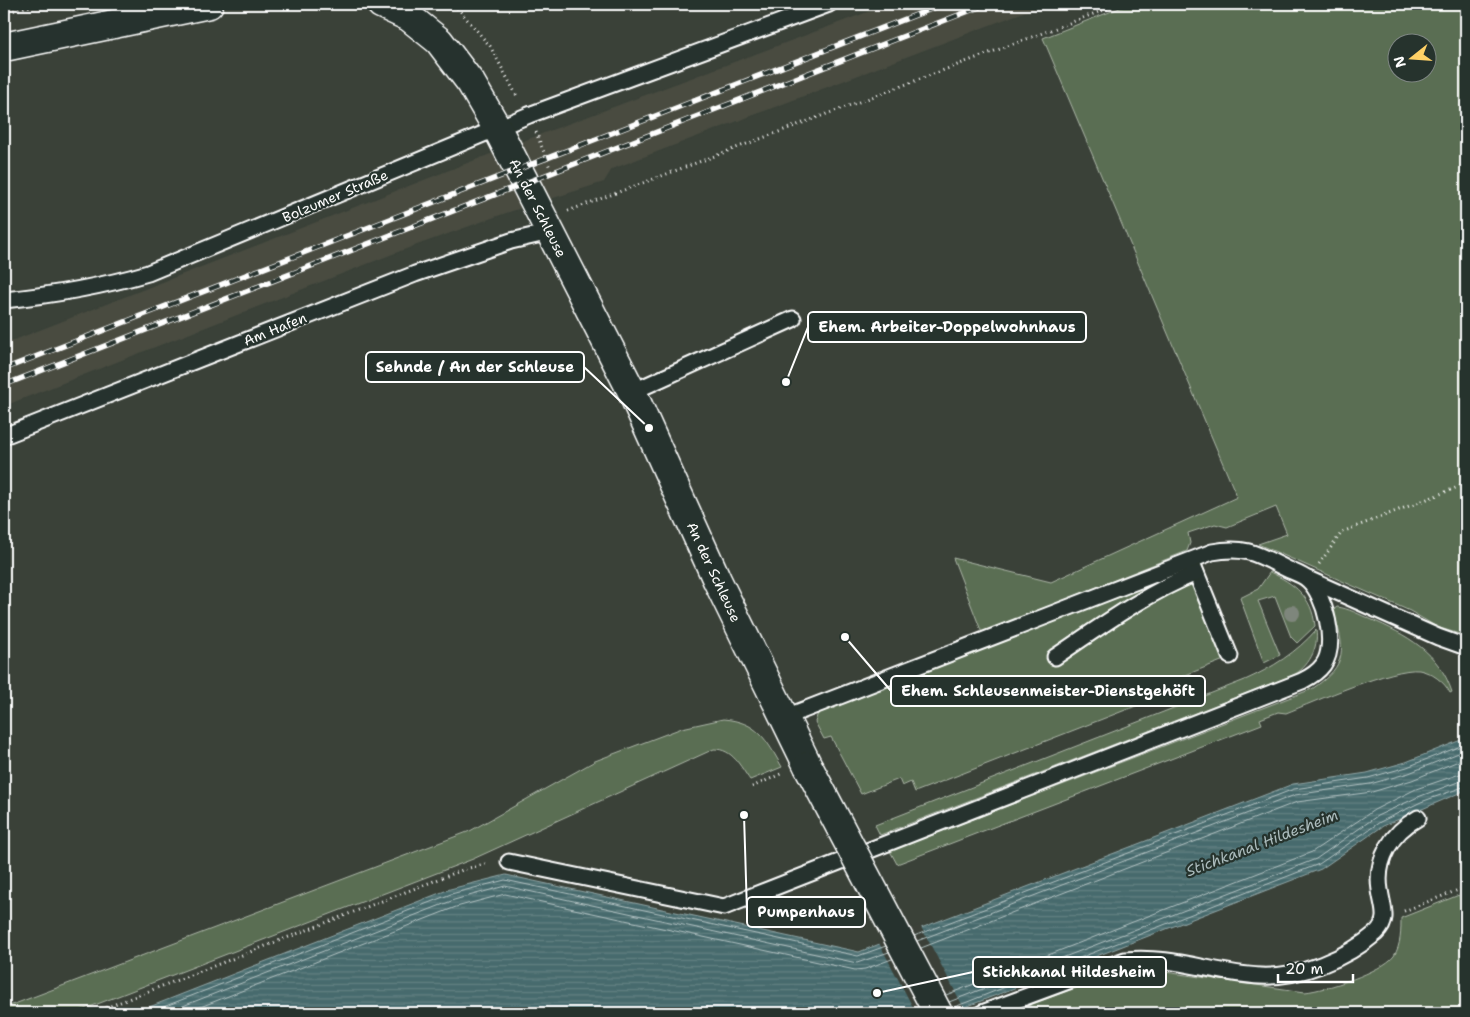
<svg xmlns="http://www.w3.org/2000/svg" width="1470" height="1017" font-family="'Shantell Sans',sans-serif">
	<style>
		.built { fill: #484b40 }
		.grass { fill: #5a6e52; stroke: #acb6a8; fill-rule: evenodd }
		.water { fill: url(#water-rules); stroke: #91a6a7 }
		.pier { fill: #3a4138 }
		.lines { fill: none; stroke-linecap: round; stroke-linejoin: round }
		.shore { stroke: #b5c4c5; stroke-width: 1 }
		.lane-casing { stroke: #fff; stroke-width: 19 }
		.secondary-casing { stroke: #fff; stroke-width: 31 }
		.path { stroke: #fff; stroke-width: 3; stroke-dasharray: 1 4; stroke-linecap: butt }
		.lane { stroke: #26332d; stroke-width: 15 }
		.secondary { stroke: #26332d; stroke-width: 28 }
		.rail-casing { stroke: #fff; stroke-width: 5.5 }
		.rail { stroke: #26332d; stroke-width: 4; stroke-dasharray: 11; stroke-linecap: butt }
		.secondary-bridge-casing { stroke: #fff; stroke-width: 31; stroke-linecap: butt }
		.secondary-bridge { stroke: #26332d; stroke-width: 28 }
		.tree { fill: #7e867b }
		.labels { text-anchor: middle; stroke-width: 4.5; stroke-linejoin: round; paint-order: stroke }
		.street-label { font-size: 14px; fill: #fff; stroke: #26332d }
		.water-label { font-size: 15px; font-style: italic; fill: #acbcbd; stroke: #26332d }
		.leader { fill: none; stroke: #fff; stroke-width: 2 }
		.callout-dot { fill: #fff; stroke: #26332d; stroke-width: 2 }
		.callout { fill: #26332d; stroke: #fff; stroke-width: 2 }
		.callout-label { font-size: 15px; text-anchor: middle; font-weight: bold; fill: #fff }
	</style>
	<defs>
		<pattern id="water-rules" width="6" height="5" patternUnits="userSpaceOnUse" patternTransform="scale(1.25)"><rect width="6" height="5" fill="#476b6d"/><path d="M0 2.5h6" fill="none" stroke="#638183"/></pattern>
	</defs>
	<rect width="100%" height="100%" fill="#3a4138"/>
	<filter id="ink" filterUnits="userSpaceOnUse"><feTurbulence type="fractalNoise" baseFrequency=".02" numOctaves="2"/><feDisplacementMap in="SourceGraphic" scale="10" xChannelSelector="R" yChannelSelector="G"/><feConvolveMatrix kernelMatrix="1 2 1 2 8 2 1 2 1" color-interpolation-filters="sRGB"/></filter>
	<g filter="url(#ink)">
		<path class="built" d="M889 4H1045L612 169 604 182 506 213 403 250 4 406V344L549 131Z"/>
		<g class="grass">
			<path d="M1130 4H1466V636L1437 627 1410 611 1258 544 1287 534 1276 507 1227 527 1215 524 1188 533 1190 543 1187 551 982 633 953 558 1051 582 1237 497 1043 38ZM1398 42H1428V72H1398Z"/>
			<path d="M1188 569 1224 660 1160 685 1164 695 915 792 911 782 902 786 899 779 861 794 831 737 824 739 815 722 818 713 824 709Z"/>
			<path d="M1270 572C1294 584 1312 596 1315 626L1297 643 1291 637 1275 596 1258 601 1280 655 1264 663 1240 598 1258 589Z"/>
			<path d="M1337 607C1348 608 1360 615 1370 619 1407 635 1439 652 1452 692L1450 693C1445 682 1431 672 1419 670 1393 667 1314 702 1286 713L1278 712 1260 719 1262 724 897 864 890 851 1312 689C1349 664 1345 649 1333 610Z"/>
			<path d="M1316 630C1319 648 1308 668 1293 675L880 835 875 825 1245 680C1272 668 1297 652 1316 630Z"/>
			<path d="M723 719C758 722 766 739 782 767L750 780C740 766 733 749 714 749L473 859 74 1013H4V1008L470 831 595 761 682 728Z"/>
			<path d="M1459 895 1466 919V1013H1009L1125 969 1137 968 1305 992C1325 990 1382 972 1394 956 1401 945 1401 931 1401 918Z"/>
		</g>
		<path class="water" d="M1466 738V790L1383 826 1321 869 950 1013H134L450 889 506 875 859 952 1293 784 1367 773 1406 762Z"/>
		<path class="pier" d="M920 925 965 1010 957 1013H916L878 941Z"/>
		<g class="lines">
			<g class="shore">
				<path d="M914 936 1294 789 1368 778 1407 767 1466 744"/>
				<path d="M917 941 1295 795 1370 784 1409 773 1466 750"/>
				<path d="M921 948 1297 802 1372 792 1412 780 1466 758"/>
				<path d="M946 995 1312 852 1374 810 1416 789 1466 772"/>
				<path d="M949 1002 1316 859 1377 816 1418 797 1466 779"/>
				<path d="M952 1008 1319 864 1380 822 1421 802 1466 786"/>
				<path d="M148 1013 451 894 505 880 858 956 886 946"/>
				<path d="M165 1013 454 900 505 886 857 963 889 952"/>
				<path d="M185 1013 456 907 505 894 855 970 865 969 892 959"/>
			</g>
			<g class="lane-casing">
				<g id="lane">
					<path d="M4 300C53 295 100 287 148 273L529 115 829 4"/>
					<path d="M632 392 793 319"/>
					<path d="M4 436 415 274 511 241 550 232"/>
					<path d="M1193 565 1230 656"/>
					<path d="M1308 579 1438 637 1466 647"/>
					<path d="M1055 657C1101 626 1145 594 1196 573"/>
					<path d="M509 862 724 907 1302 681C1310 677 1318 672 1323 665 1338 645 1325 595 1308 580 1303 575 1293 572 1287 569 1257 554 1246 546 1212 552L783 718"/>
					<path d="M982 1013 1125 960C1171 955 1215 974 1260 976 1299 978 1347 958 1376 933 1390 920 1382 906 1380 890 1375 860 1392 832 1418 818"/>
				</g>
			</g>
			<g class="secondary-casing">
				<g id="secondary">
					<path d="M381 4 409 17 439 41 471 83 497 128 632 392 717 580 808 766"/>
					<path d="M4 47 209 4"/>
				</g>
			</g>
			<g class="path">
				<path d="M454 4 490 46 518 98"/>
				<path d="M4 13 38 4"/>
				<path d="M536 132 550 168"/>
				<path d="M568 211 1120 4"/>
				<path d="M1319 564 1342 532 1466 484"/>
				<path d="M752 787 783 773"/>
				<path d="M1404 911 1466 887"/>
				<path d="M92 1013 465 869 489 863"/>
			</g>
			<use href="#lane" class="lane"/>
			<use href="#secondary" class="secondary"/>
			<g class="rail-casing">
				<g id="rail">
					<path d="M4 369 944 4"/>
					<path d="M4 385 987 4"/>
				</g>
			</g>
			<use href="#rail" class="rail"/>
			<g class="secondary-bridge-casing">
				<path id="secondary-bridge" d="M808 766 938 1013"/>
			</g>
			<use href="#secondary-bridge" class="secondary-bridge"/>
		</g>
		<circle class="tree" cx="1292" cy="613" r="8"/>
	</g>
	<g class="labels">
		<g class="street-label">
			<text transform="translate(335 196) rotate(-23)" y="5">Bolzumer Straße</text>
			<text transform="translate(538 208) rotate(63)" y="5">An der Schleuse</text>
			<text transform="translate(275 329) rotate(-22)" y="5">Am Hafen</text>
			<text transform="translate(714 572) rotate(65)" y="5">An der Schleuse</text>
		</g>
		<g class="water-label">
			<text transform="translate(1262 843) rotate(-21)" y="5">Stichkanal Hildesheim</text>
		</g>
	</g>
	<path class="leader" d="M786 382L808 327M649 428L584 367M845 637L891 691M744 815L747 912M877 993L973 972"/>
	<g class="callout-dot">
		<circle cx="786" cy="382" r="5"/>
		<circle cx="649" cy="428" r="5"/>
		<circle cx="845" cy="637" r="5"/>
		<circle cx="744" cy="815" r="5"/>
		<circle cx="877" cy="993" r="5"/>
	</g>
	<g class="callout">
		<rect x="808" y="312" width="278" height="30" rx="5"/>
		<rect x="366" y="352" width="218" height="30" rx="5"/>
		<rect x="891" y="676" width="314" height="30" rx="5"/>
		<rect x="747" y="897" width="118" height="30" rx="5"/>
		<rect x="973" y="957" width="193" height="30" rx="5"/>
	</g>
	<g class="callout-label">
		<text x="947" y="332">Ehem. Arbeiter-Doppelwohnhaus</text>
		<text x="475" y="372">Sehnde / An der Schleuse</text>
		<text x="1048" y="696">Ehem. Schleusenmeister-Dienstgehöft</text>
		<text x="806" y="917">Pumpenhaus</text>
		<text x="1069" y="977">Stichkanal Hildesheim</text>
	</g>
	<rect width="1470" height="1017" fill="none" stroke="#26332d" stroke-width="20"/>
	<rect x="10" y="10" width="1450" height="997" fill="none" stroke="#fff" stroke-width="2" filter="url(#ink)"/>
	<g transform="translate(1412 58) rotate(253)"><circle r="24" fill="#26332d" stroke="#7d8581"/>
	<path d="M0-4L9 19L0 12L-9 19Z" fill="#ffd166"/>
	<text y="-8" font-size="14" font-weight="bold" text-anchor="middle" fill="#ffffff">N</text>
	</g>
	<path d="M1278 974v8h75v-8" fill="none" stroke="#ffffff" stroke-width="2.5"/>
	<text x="1285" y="974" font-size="15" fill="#ffffff" stroke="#26332d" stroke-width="4" paint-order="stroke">20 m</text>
</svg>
